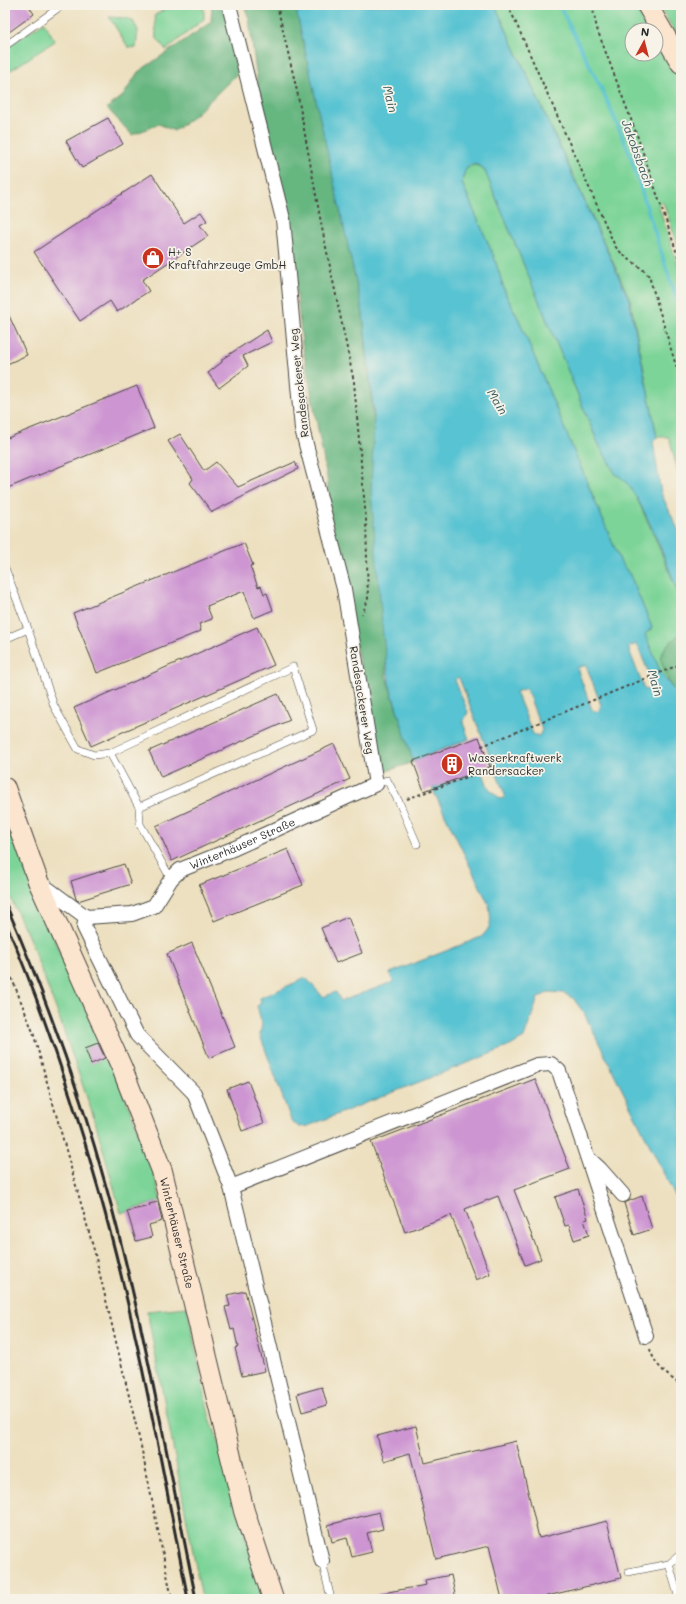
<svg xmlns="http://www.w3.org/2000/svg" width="686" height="1604" font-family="Mali,sans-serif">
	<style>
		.green { fill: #7dd498; stroke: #548062 }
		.forest { fill: #66b680; stroke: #487056 }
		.water { fill: #58c3d2; stroke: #42777e; fill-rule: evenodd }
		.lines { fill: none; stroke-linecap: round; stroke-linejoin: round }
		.stream { stroke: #58c3d2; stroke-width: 3.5 }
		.building { fill: #cd95d2 }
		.lane-casing { stroke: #484641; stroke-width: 8 }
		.street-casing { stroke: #484641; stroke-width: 16 }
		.secondary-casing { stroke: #484641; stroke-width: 22 }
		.path { stroke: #484641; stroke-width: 2; stroke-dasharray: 3 3; stroke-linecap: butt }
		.lane { stroke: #fff; stroke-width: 7 }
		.street { stroke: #fff; stroke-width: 14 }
		.secondary { stroke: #fbe5cf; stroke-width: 20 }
		.rail { stroke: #2b2b2b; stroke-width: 3 }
		.labels { text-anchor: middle; stroke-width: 3.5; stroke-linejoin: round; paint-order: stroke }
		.poi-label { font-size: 11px; fill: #2b2b2b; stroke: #f7f3e8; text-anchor: start }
		.street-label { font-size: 11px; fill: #2b2b2b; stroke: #f7f3e8 }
		.water-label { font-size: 12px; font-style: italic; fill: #38595d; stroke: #f7f3e8 }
	</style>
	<rect width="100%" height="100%" fill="#f7f3e8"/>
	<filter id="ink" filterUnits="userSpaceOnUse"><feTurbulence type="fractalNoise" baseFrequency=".025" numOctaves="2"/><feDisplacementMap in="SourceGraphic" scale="8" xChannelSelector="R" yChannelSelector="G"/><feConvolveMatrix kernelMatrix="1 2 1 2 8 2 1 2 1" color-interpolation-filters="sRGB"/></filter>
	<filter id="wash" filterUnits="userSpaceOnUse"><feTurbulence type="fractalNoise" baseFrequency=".012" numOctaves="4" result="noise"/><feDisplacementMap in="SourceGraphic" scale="16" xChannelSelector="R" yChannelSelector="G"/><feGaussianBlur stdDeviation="0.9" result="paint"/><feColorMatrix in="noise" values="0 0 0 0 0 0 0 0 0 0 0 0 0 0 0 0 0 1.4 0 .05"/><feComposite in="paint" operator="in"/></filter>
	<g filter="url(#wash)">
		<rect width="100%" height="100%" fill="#ede0c0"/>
		<g class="green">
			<path d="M172 5H204V19L166 50 156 37 155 15Z"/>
			<path d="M495 5H636L649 30H632V54H656V41C664 53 674 62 681 75V255L663 202 658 204 681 275V484L669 437H657L630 299Z"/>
			<path d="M659 5H675L681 16V43Z"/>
			<path d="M109 17 125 18 133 21 138 30 136 48 128 47Z"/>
			<path d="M44 22 55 41 5 74V49Z"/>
			<path d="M474 165 479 166 484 169 598 443 616 475 621 476 633 490 653 533 681 600V634L660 657 670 685 662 676 645 634 652 628 651 625 630 575 621 563 519 320 506 295 494 257 462 183C464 173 464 168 474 165Z"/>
			<path d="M5 820 59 951 125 1097 150 1159 161 1201 121 1213 95 1121 58 1014 29 938 5 886Z"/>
			<path d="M187 1307 209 1415 220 1446 264 1599H202L147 1311Z"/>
		</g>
		<g class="forest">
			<path d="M212 5 224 6 240 71 192 118 174 131 159 124 132 135 107 108 123 96 138 72 211 22Z"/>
			<path d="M244 5H307L363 313 373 415 391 506 386 585V676L414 762 384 772 334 550 327 478 302 343 295 277 258 87 249 19Z"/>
			<path d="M681 633V699L670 685 660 657 666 646Z"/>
		</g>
		<path class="water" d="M295 5H495L629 299 657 437 653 441 661 493 681 536V600C672 578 637 479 616 475L598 443 484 169C469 157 464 170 462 183L494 257 506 295 519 320 621 563 630 575 651 625 652 628 645 634 662 675 681 699V1208L584 1013 573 998 563 993 549 992 538 998 524 1038 510 1046 308 1126 299 1127 291 1120 260 1035 262 1024 257 1006 261 1003 260 998 306 978 323 997 336 992 341 1001 393 982 390 973 481 937C493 926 491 921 489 905L432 788 482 770 488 787 500 799 504 798 505 795 459 678 458 677 455 680 468 712 463 723 469 739 413 761 389 683 383 635 371 492 374 416 363 314ZM637 644 654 686 652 691 644 689 628 647ZM586 665 601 705 599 712 592 710 577 668ZM526 688 542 730 539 736 533 734 516 692Z"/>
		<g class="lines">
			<path class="stream" d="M559 5 604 94 629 152 681 314"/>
		</g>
		<g id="blocks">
			<g class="building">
				<path d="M5 5H28L34 14 5 35Z"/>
				<path d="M108 118 123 144 82 168 66 141Z"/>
				<path d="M152 174 184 223 201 212 207 221 200 225 208 236 142 280 149 291 117 312 110 301 80 321 34 252Z"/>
				<path d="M5 307 27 355 5 365Z"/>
				<path d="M267 330 272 342 243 356 248 366 219 388 208 373 222 362V359Z"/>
				<path d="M137 386 154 428 5 489V439Z"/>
				<path d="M180 434 204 471 216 462 238 487 295 462 298 469 212 512 190 483 193 479 168 441Z"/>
				<path d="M244 543 253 565 250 566 258 587 261 586 264 594 267 593 273 610 254 618 244 591 207 606 212 619 199 624 201 631 97 673 73 613Z"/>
				<path d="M257 627 274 665 91 746 74 708Z"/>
				<path d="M278 694 290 720 161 777 149 751Z"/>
				<path d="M479 737 490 767 424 791 413 761Z"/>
				<path d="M334 744 350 779 172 861 156 826Z"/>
				<path d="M288 849 303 885 214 921 199 885Z"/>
				<path d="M124 864 131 884 78 901 76 899 71 881Z"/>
				<path d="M348 917 362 953 336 963 321 928Z"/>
				<path d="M192 943 235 1047 209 1058 167 954Z"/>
				<path d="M98 1043 105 1058 91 1064 85 1048Z"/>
				<path d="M535 1079 570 1169 514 1190 541 1259 525 1265 498 1196 465 1209 490 1274 476 1280 451 1215 405 1232 371 1142Z"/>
				<path d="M248 1081 264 1123 242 1131 227 1089Z"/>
				<path d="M578 1189 588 1219 584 1220 589 1235 574 1240 569 1225 565 1226 555 1197Z"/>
				<path d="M642 1196 652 1229 634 1235 624 1203Z"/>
				<path d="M158 1202 162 1221 149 1225 152 1237 136 1241 127 1211 150 1206 149 1204Z"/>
				<path d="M245 1291 265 1371 242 1376 235 1348 238 1347 234 1329 231 1330 225 1307 230 1306 227 1295Z"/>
				<path d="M322 1387 327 1405 302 1412 297 1394Z"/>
				<path d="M416 1426 425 1463 516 1441 539 1538 607 1521 621 1578 535 1599H502L489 1546 436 1559 410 1453 384 1461 377 1436Z"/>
				<path d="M379 1512 383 1529 367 1533 372 1552 352 1557 347 1538 332 1542 328 1525Z"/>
				<path d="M451 1575 456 1599H378L377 1594 426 1585 425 1580Z"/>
			</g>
		</g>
	</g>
	<g filter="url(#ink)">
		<use href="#blocks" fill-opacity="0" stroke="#484641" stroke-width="1"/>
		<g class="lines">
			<g class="lane-casing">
				<g id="lane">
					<path d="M5 46 61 6 60 5"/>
					<path d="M5 568 28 629 5 639"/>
					<path d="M28 629 54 706 78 749 94 755 110 753 139 807"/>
					<path d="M110 753 293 667 313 730 139 807 140 824 171 879"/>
					<path d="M376 784 387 780 399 802 417 844"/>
					<path d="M322 1561 331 1599"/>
					<path d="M669 1564 679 1599"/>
					<path d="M628 1572 669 1564 681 1554"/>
				</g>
			</g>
			<g class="street-casing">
				<g id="street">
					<path id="s1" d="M40 883 86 917 132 914 154 906 171 879 180 870 235 848 376 784 344 589 302 429 283 219 229 5"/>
					<path d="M86 917 84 927 137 1035 194 1093 231 1187 322 1561"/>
					<path d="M588 1158 600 1169 623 1195"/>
					<path d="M231 1187 537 1065 551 1064 559 1071 646 1336"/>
				</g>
			</g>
			<g class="secondary-casing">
				<g id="secondary">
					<path d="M647 5 681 63"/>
					<path id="s2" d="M5 788 38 881 122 1068 162 1171 244 1511 273 1599"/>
				</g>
			</g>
			<g class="path">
				<path d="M277 5 297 91 322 228 354 382 366 520 368 600 362 614"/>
				<path d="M508 5 615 246C625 259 639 264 649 276L677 369 681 377"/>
				<path d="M592 5 597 29 638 138 681 265"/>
				<path d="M407 799 492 768 482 746 681 664"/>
				<path d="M5 961 33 1032 94 1250 141 1446 172 1599"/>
				<path d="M650 1349C655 1366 667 1375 681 1385"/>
			</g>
			<use href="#lane" class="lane"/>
			<use href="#street" class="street"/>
			<use href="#secondary" class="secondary"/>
			<g class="rail">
				<path d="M5 902C45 995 80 1091 107 1190 144 1324 168 1462 196 1599"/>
				<path d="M5 921C43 1009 73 1099 99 1191 137 1325 161 1463 188 1599"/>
			</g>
		</g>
	</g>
	<defs>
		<g id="shop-disc" transform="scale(1.15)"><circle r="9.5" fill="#c8321e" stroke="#f7f3e8"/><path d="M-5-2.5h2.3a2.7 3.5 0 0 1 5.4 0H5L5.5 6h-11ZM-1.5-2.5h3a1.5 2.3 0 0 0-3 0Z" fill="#fff"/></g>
		<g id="building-disc" transform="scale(1.15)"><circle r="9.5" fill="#c8321e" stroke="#f7f3e8"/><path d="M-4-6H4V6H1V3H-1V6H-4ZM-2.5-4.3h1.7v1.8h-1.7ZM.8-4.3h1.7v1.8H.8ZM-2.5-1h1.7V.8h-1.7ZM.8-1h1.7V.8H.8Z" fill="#fff"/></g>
	</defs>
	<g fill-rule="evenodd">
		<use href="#shop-disc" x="153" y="258"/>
		<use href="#building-disc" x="452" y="764"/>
	</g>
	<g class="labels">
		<g class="poi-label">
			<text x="168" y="256">H+ S<tspan x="168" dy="13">Kraftfahrzeuge GmbH</tspan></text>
			<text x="468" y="762">Wasserkraftwerk<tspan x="468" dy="13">Randersacker</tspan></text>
		</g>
		<g class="street-label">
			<text transform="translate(299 383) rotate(-96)" y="4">Randesackerer Weg</text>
			<text transform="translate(362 700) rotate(81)" y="4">Randesackerer Weg</text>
			<text dy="4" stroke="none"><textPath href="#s1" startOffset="239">Winterhäuser Straße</textPath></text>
			<text dy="4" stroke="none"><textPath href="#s2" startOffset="478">Winterhäuser Straße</textPath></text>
		</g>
		<g class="water-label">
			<text transform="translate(390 99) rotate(76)" y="4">Main</text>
			<text transform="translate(637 153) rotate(70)" y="4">Jakobsbach</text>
			<text transform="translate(497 402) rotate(59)" y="4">Main</text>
			<text transform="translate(655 683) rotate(74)" y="4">Main</text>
		</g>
	</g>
	<rect width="686" height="1604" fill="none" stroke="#f7f3e8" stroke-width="20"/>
	<g transform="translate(644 42) rotate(7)"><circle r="19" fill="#f7f3e8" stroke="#a5a39c"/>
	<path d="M0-3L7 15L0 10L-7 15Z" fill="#c8321e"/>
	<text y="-6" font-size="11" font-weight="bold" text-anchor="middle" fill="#2b2b2b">N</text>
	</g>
</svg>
